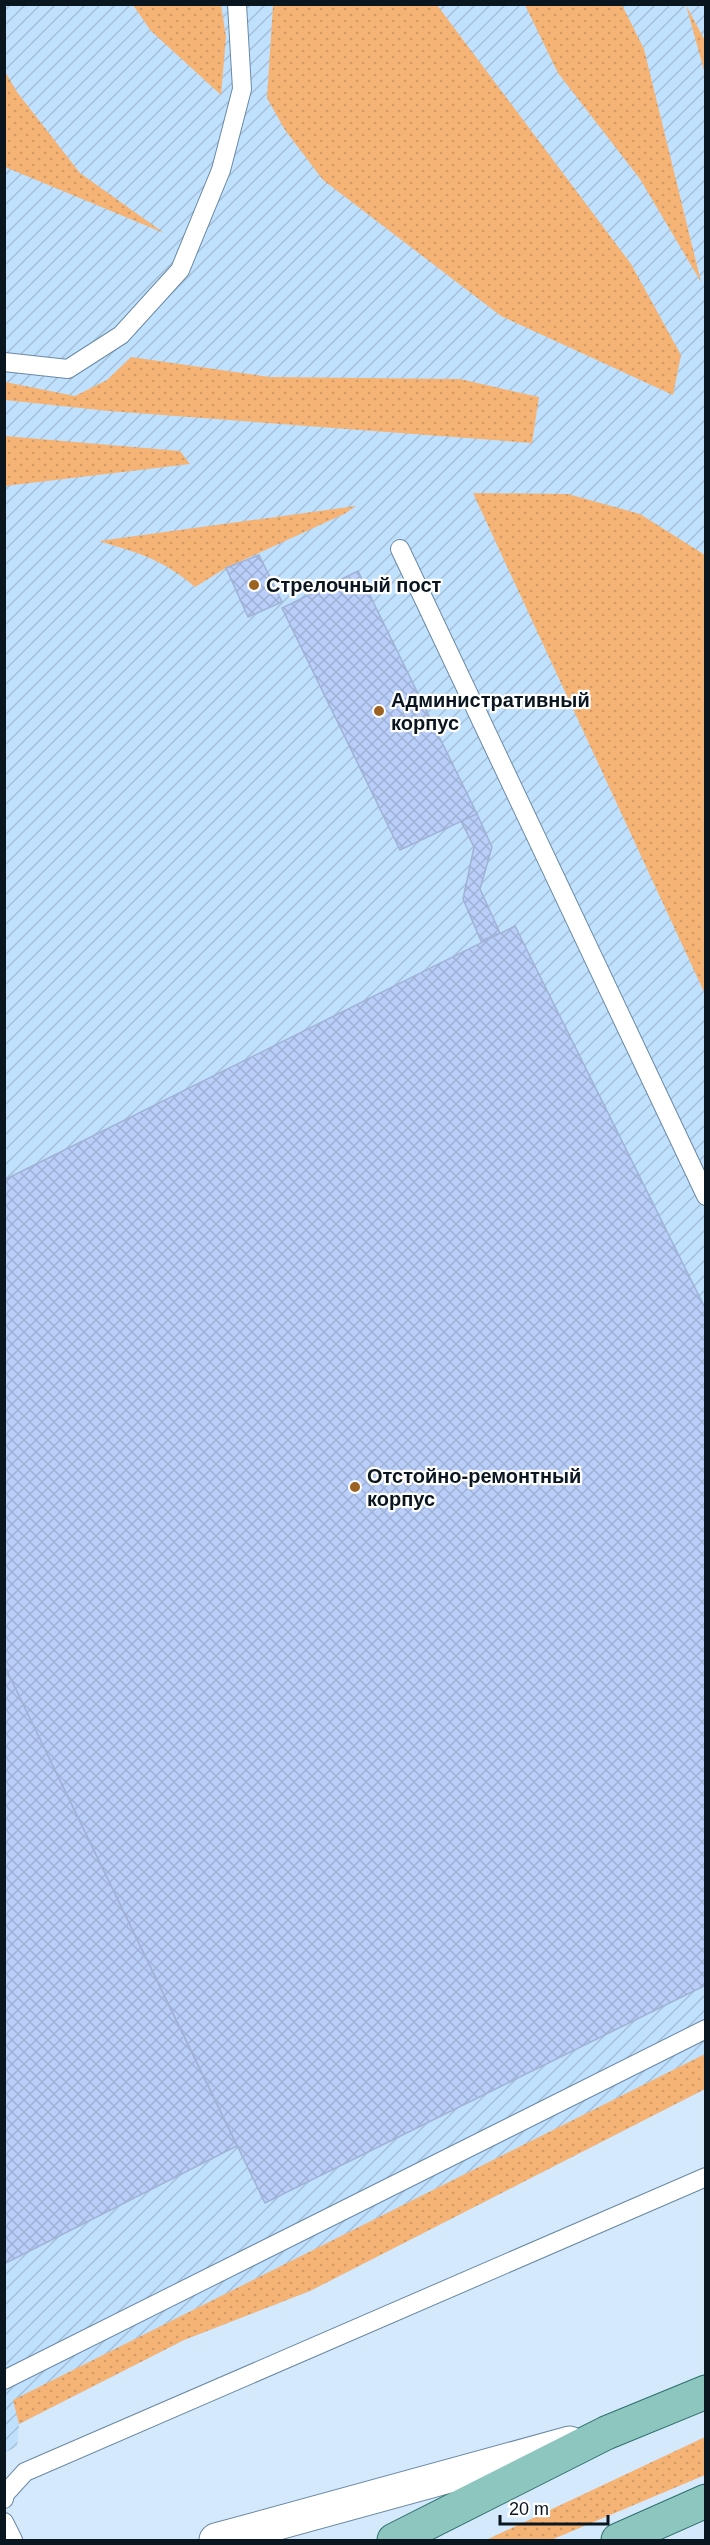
<svg xmlns="http://www.w3.org/2000/svg" width="710" height="2545" font-family="Arial,sans-serif">
	<style>
		.industrial { fill: url(#industrial-furrows) }
		.grass { fill: url(#grass-dots) }
		.building { fill: url(#building-cross-hatch); stroke: #a0b2d6; stroke-width: 1.5 }
		.lines { fill: none; stroke-linecap: round; stroke-linejoin: round }
		.service-casing { stroke: #6989a4; stroke-width: 20 }
		.tertiary-casing { stroke: #6989a4; stroke-width: 35 }
		.primary-casing { stroke: #2d6f6b; stroke-width: 35 }
		.service { stroke: #fff; stroke-width: 18 }
		.tertiary { stroke: #fff; stroke-width: 33 }
		.primary { stroke: #8cc6bf; stroke-width: 33 }
		.poi-dot { fill: #9c6222; stroke: #fff; stroke-width: 2 }
		.labels { text-anchor: middle; stroke-width: 4.5; stroke-linejoin: round; paint-order: stroke }
		.poi-label { font-size: 20px; font-weight: bold; fill: #09151f; stroke: #fff; text-anchor: start }
	</style>
	<defs>
		<pattern id="industrial-furrows" width="10" height="10" patternUnits="userSpaceOnUse" patternTransform="scale(1.5)"><rect width="10" height="10" fill="#c0e1fd"/><path d="M-1 1l2-2M0 10L10 0M9 11l2-2" fill="none" stroke="#a4c0d8"/></pattern>
		<pattern id="grass-dots" width="8" height="8" patternUnits="userSpaceOnUse" patternTransform="scale(1.5)"><rect width="8" height="8" fill="#f5b476"/><path d="M2 2h.1M6 6h.1" fill="none" stroke="#d19a66" stroke-width="1.8" stroke-linecap="round"/></pattern>
		<pattern id="building-cross-hatch" width="8" height="8" patternUnits="userSpaceOnUse" patternTransform="scale(1.5)"><rect width="8" height="8" fill="#b9cef8"/><path d="M0 0l8 8M0 8l8-8" fill="none" stroke="#9eb0d4"/></pattern>
	</defs>
	<rect width="100%" height="100%" fill="#d4e9fb"/>
	<path class="industrial" d="M5 5H705V2089L310 2291 184 2340 19 2424 17 2446 5 2453Z"/>
	<g class="grass">
		<path d="M133 5H221L226 37 221 95 151 31Z"/>
		<path d="M273 5H437L631 264 681 355 673 395 501 316 323 180 285 130 267 98Z"/>
		<path d="M525 5H622L644 49 701 282 640 179 558 73Z"/>
		<path d="M686 5 705 41V74Z"/>
		<path d="M4 70 17 92 80 173 164 233 5 167Z"/>
		<path d="M131 357 270 377 460 379 539 397 532 443 109 411 5 400V382L75 396 107 380Z"/>
		<path d="M5 436 180 451 190 464 5 486Z"/>
		<path d="M473 493 568 494 640 514 705 555V994Z"/>
		<path d="M356 506 344 514 226 568 195 587C161 558 140 554 99 541Z"/>
		<path d="M705 2054V2089L310 2291 184 2340 19 2424 13 2400Z"/>
		<path d="M705 2437V2475L551 2540H486Z"/>
	</g>
	<g class="building">
		<path d="M259 555 282 602 248 617 226 568Z"/>
		<path d="M358 571 477 814 400 850 282 608Z"/>
		<path d="M477 814 492 847 480 889 500 933 481 941 463 899 474 847 461 821Z"/>
		<path d="M515 926 706 1310V1985L265 2203 4 1665V1180Z"/>
		<path d="M4 1665 237 2146 4 2264Z"/>
	</g>
	<g class="lines">
		<g class="service-casing">
			<g id="service">
				<path d="M4 362 68 369 121 335 180 270 221 170 242 89 237 4"/>
				<path d="M400 549 706 1196"/>
				<path d="M4 2380 706 2029"/>
				<path d="M4 2499 5 2494 25 2472 706 2177"/>
				<path d="M4 2522 13 2540"/>
			</g>
		</g>
		<g class="tertiary-casing">
			<path id="tertiary" d="M216 2540 570 2443"/>
		</g>
		<g class="primary-casing">
			<g id="primary">
				<path d="M394 2540 606 2433 706 2392"/>
				<path d="M618 2540 706 2501"/>
			</g>
		</g>
		<use href="#service" class="service"/>
		<use href="#tertiary" class="tertiary"/>
		<use href="#primary" class="primary"/>
	</g>
	<g class="poi-dot">
		<circle cx="254" cy="585" r="6"/>
		<circle cx="379" cy="711" r="6"/>
		<circle cx="355" cy="1487" r="6"/>
	</g>
	<g class="labels">
		<g class="poi-label">
			<text x="266" y="592">Стрелочный пост</text>
			<text x="391" y="707">Административный<tspan x="391" dy="23">корпус</tspan></text>
			<text x="367" y="1483">Отстойно-ремонтный<tspan x="367" dy="23">корпус</tspan></text>
		</g>
	</g>
	<rect width="710" height="2545" fill="none" stroke="#09151f" stroke-width="12"/>
	<path d="M500 2515v9h108v-9" fill="none" stroke="#09151f" stroke-width="3"/>
	<text x="509" y="2515" font-size="18" fill="#09151f" stroke="#ffffff" stroke-width="4.5" paint-order="stroke">20 m</text>
</svg>
